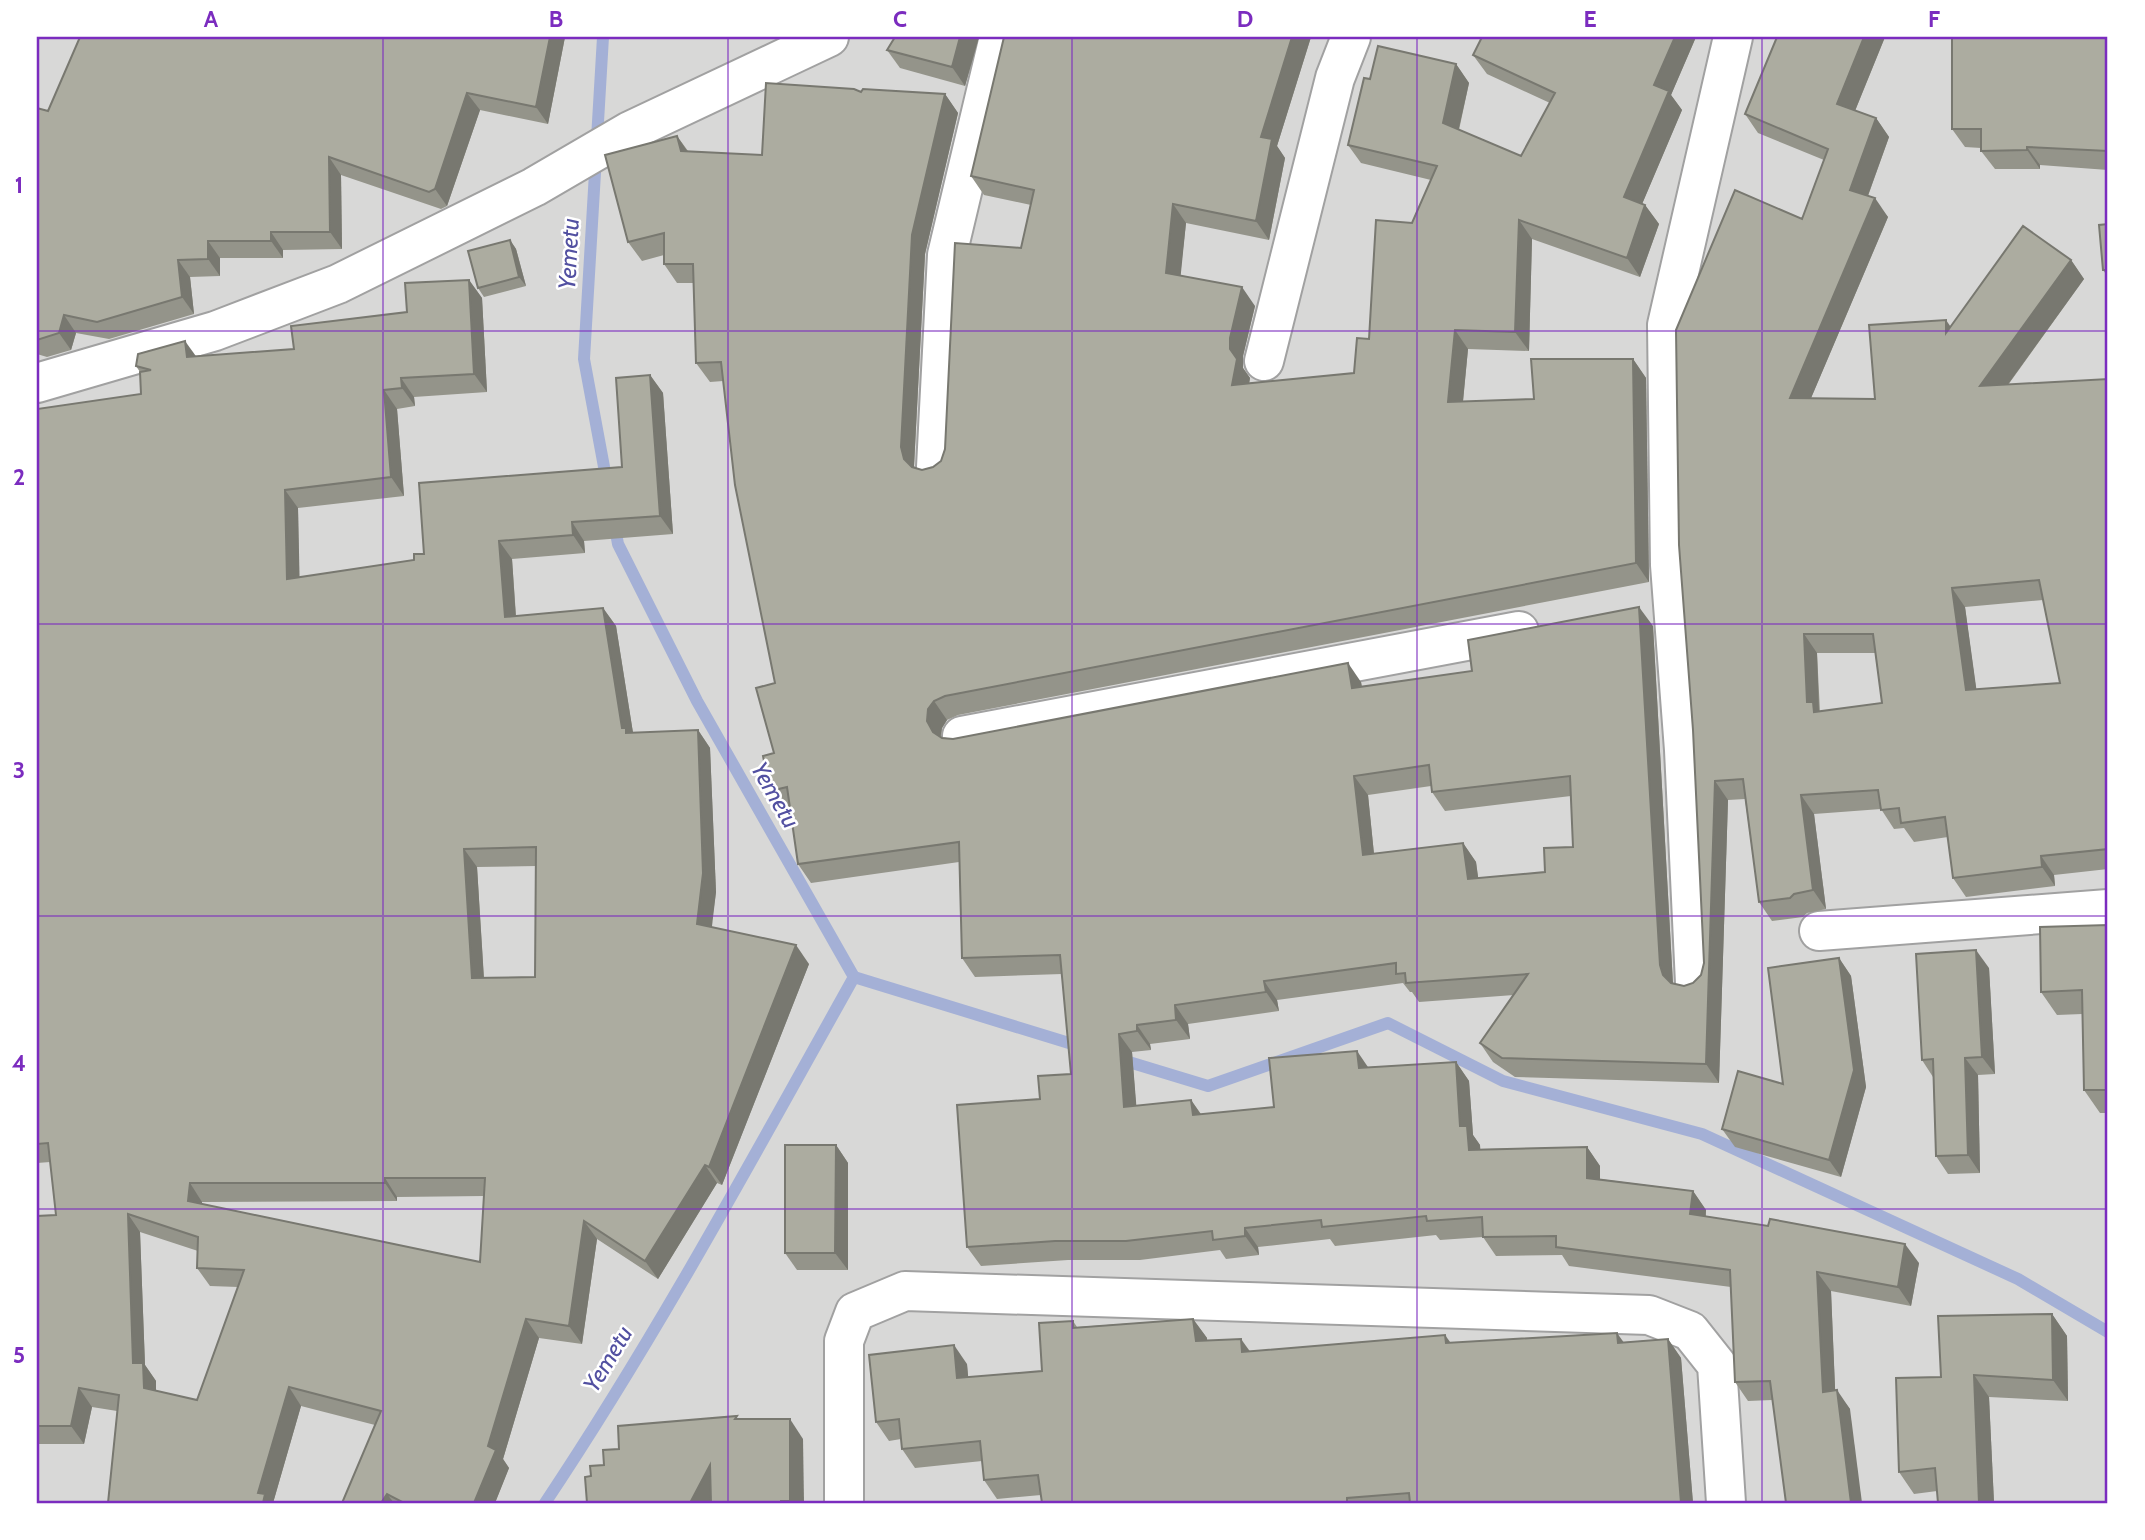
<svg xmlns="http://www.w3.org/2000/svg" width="2145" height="1540" font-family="Cabin,sans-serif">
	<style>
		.residential { fill: #d8d8d7 }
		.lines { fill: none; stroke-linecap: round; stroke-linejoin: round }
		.stream { stroke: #a4b0d6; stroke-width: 12 }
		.minor-casing { stroke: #a1a1a1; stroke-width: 42 }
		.minor { stroke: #fff; stroke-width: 38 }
		.wall { fill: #94948a; fill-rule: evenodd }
		.shaded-wall { fill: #787870 }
		.building { fill: #acaca0; stroke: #787870; stroke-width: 2; fill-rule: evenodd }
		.grid { fill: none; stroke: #7b2cbf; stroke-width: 2; stroke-opacity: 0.55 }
		.labels { text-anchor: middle; stroke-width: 5; stroke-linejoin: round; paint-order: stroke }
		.water-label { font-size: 24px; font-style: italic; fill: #5250a1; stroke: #fff }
		.neatline { fill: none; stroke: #7b2cbf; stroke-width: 2.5 }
		.grid-label { font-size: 23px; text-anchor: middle; font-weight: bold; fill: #7b2cbf }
	</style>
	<rect width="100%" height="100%" fill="#e9ebe0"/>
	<rect class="residential" x="37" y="37" width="2071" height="1466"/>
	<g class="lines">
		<g class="stream">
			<path d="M603 37 584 359 607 483"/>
			<path d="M854 977 1082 1047"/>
			<path d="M1119 1059 1208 1086 1388 1023 1503 1081 1702 1134 2018 1279 2108 1332"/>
			<path d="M545 1503C658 1334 755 1154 854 977L697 701 618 544 614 522"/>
		</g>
		<g class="minor-casing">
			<g id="minor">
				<path d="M1264 361 1335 78 1351 37"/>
				<path d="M37 383 215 331 338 284 534 187 630 131 829 37"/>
				<path d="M936 467 947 255 999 37"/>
				<path d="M962 736 1519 631"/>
				<path d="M1819 931 2108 909"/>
				<path d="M1695 983 1684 750 1670 565 1667 325 1733 37"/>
				<path d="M844 1503V1341L855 1312 905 1291 1649 1315 1690 1331 1717 1365 1726 1503"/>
			</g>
		</g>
		<use href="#minor" class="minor"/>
	</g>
	<g class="wall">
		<path d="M80 37H565L548 124 480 110 447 206 441 209 341 175 342 249 283 250V258H220V276L190 277 194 314 109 339 76 333 71 350 47 357 37 354V108L48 111Z"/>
		<path d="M895 37H979L965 86 900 68 887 50Z"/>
		<path d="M1004 37H1311L1277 146 1285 158 1269 240 1186 223 1180 276 1255 306 1243 356V368L1250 378 1249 383 1354 373 1369 339 1412 223 1431 180 1361 163 1348 145 1370 79 1456 64 1469 83 1459 130 1521 156 1550 103 1487 74 1473 55 1482 37H1696L1671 95 1682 110 1642 204 1645 205 1659 224 1640 277 1532 239 1529 351 1468 349 1463 402 1534 399 1633 359 1646 378 1649 582 958 715 947 720 942 728 941 737 953 739 1361 682 1362 687 1472 671 1653 626 1673 984 1684 986 1693 983 1701 975 1704 963 1693 730 1802 219 1824 160 1758 133 1745 114 1777 37H1885L1855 111 1876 118 1889 137 1868 196 1888 217 1811 398 1875 399 1950 327 2071 260 2084 279 2008 385 2108 379V869L2054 875 2055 886 1966 897 1953 878 1948 837 1914 842 1904 828 1894 829 1881 809 1814 814 1826 909 1807 913 1803 917 1772 921 1759 902 1745 799 1728 800 1719 1083 1515 1077 1493 1062 1480 1043 1514 995 1419 1002 1412 992H1410L1403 983 1277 1000 1279 1011 1188 1024 1190 1039 1150 1044 1151 1050 1132 1052 1136 1106 1191 1100 1201 1114 1274 1107 1369 1067 1456 1062 1469 1081 1473 1135 1480 1145V1149L1587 1147 1600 1166V1179L1693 1191 1706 1210V1216L1919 1263 1911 1306 1831 1291 1835 1390 1850 1409 1772 1400 1748 1401 1735 1382 1731 1287 1569 1266 1562 1255 1496 1256 1483 1237 1440 1240 1436 1235 1335 1246 1330 1239 1258 1247 1259 1255 1226 1259 1220 1250 1140 1260H1068L981 1266 967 1247 1040 1099 1071 1074 1062 974 975 977 962 958 959 862 811 883 798 864 790 808 784 810 770 791 774 753 775 683 723 381 710 382 696 363 694 283H677L664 264V255L642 261 628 242 677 136 688 151 762 155 861 92 945 94 958 113 925 254 914 466 915 468 922 470 933 467 941 461 1021 248 1031 205 984 195 971 176ZM2043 600 2060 683 1976 689 1965 607ZM1817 653H1875L1882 703 1820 712ZM1431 786 1432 792 1445 811 1571 796 1573 847 1545 872 1478 878 1476 862 1463 843 1374 854 1368 795Z"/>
		<path d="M2108 37V170L2040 165V169H1995L1981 151V148L1965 147 1952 129Z"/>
		<path d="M2108 224V277L2103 270Z"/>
		<path d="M510 240 516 249 526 286 484 297 478 288Z"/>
		<path d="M469 280 482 298 487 392 414 397 415 406 397 409 404 496 298 508 299 577 414 560 424 554 622 467 650 375 663 393 673 534 584 541 585 553 512 559 516 616 603 608 616 626 633 733 698 730 710 748 716 892 711 928 809 964 722 1185 717 1183 658 1279 597 1239 582 1344 539 1338 503 1459 509 1468 495 1503H342L375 1425 301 1406 273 1503H108L117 1411 92 1407 84 1444H37V1216L56 1215 50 1162 37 1163V409L141 394 140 372 136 366 196 357 294 349 407 312ZM536 866 535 977 484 978 477 867ZM484 1196 480 1262 202 1204V1202L397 1201V1197ZM140 1232 198 1251 197 1268 210 1286 238 1287 197 1400 156 1391V1381L145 1365Z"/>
		<path d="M2108 925V1113H2100L2084 1090 2082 1014 2057 1015 2041 992Z"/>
		<path d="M1839 958 1851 976 1866 1087 1841 1177 1735 1147 1722 1129 1783 1084Z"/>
		<path d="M1989 968 1995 1074 1978 1075 1980 1173 1948 1174 1936 1156 1933 1077 1922 1060Z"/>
		<path d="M836 1145 848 1163V1270H797L785 1253Z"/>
		<path d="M2052 1314 2067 1336 2068 1401 1989 1397 1994 1503H1938L1937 1491 1914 1494 1899 1472 1941 1377Z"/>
		<path d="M1193 1319 1207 1338V1341L1250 1351 1451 1343 1624 1342 1668 1339 1681 1358 1693 1503H1042L1041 1495 997 1499 984 1480 982 1461 915 1468 902 1449 901 1439 889 1441 876 1422 967 1364 968 1378 1042 1371 1073 1321 1077 1327Z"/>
	</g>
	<g class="shaded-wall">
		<path d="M550 37H565L548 124 536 107Z"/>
		<path d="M960 37H979L965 86 952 67Z"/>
		<path d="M1292 37H1311L1277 146 1285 158 1269 240 1256 221 1261 137Z"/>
		<path d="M1675 37H1696L1671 95 1682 110 1637 216 1624 197 1654 85Z"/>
		<path d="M1864 37H1885L1850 123 1837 104Z"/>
		<path d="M1456 64 1469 83 1456 141 1443 123Z"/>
		<path d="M467 93 480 110 447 206 435 189Z"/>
		<path d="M945 94 958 113 925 254 914 466 917 478 904 459 901 447 912 235Z"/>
		<path d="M1876 118 1889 137 1863 209 1850 190Z"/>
		<path d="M677 136 690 155 681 151Z"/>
		<path d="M2027 147 2040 165V169L2027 150Z"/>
		<path d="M329 157 341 175 342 249 330 232Z"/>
		<path d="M1875 198 1888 217 1803 417 1790 398Z"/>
		<path d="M1173 204 1186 223 1179 292 1166 273Z"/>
		<path d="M1645 205 1659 224 1640 277 1627 258Z"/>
		<path d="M1519 220 1532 239 1529 351 1515 332Z"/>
		<path d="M271 232 283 250V258L271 241Z"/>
		<path d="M510 240 516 249 526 286 519 277Z"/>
		<path d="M208 241 220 258V276L208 259Z"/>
		<path d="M178 260 190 277 194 314 182 297Z"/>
		<path d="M2071 260 2084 279 1993 405 1980 386Z"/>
		<path d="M469 280 482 298 487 392 474 374Z"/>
		<path d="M1242 287 1255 306 1243 356V368L1250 378 1246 404 1232 385 1230 338Z"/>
		<path d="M64 315 76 333 71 350 59 333Z"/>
		<path d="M1946 320 1959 339 1946 333Z"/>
		<path d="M1455 330 1468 349 1461 421 1448 402Z"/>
		<path d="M185 341 198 359 187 357Z"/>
		<path d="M1633 359 1646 378 1649 582 1636 563Z"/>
		<path d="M650 375 663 393 673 534 660 516Z"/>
		<path d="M401 378 414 397 415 406 402 388Z"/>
		<path d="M384 390 397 409 404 496 391 477Z"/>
		<path d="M285 490 298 508 300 597 287 579Z"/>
		<path d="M572 522 584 541 585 553 573 535Z"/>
		<path d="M499 541 512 559 517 635 505 617Z"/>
		<path d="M1952 588 1965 607 1979 708 1966 690Z"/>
		<path d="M1639 607 1653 626 1673 984 1676 994 1663 975 1660 965Z"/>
		<path d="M603 608 616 626 634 739 622 728Z"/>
		<path d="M1804 634 1817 653 1819 711 1827 731 1807 702Z"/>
		<path d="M1348 663 1361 682 1365 707 1352 688Z"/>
		<path d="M934 701 947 720 942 728 940 739 933 732 927 721 928 709Z"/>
		<path d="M698 730 710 748 716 892 710 943 697 924Z"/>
		<path d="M1354 776 1368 795 1376 874 1363 855Z"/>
		<path d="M1715 781 1728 800 1719 1083 1706 1064Z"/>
		<path d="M1801 795 1814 814 1826 909 1813 890Z"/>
		<path d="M1463 843 1476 862 1481 898 1468 879Z"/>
		<path d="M464 849 477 867 485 997 472 978Z"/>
		<path d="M2041 856 2054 875 2055 886 2042 867Z"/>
		<path d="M796 945 809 964 722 1185 709 1167Z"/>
		<path d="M1976 950 1989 968 1995 1074 1982 1057Z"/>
		<path d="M1839 958 1851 976 1866 1087 1841 1177 1829 1160Z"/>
		<path d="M1264 981 1277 1000 1279 1011 1266 992Z"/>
		<path d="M1175 1005 1188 1024 1190 1039 1176 1020Z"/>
		<path d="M1137 1025 1150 1044 1151 1050 1137 1031Z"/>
		<path d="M1119 1034 1132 1052 1138 1126 1124 1107Z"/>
		<path d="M1357 1051 1370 1070 1359 1068Z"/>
		<path d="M1965 1058 1978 1075 1980 1173 1968 1155Z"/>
		<path d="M1456 1062 1469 1081 1473 1135 1480 1145 1482 1168 1469 1150 1460 1126Z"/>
		<path d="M1191 1100 1204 1119 1193 1115Z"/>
		<path d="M836 1145 848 1163V1270L835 1253Z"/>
		<path d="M1587 1147 1600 1166V1196L1587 1178Z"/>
		<path d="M705 1165 717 1183 658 1279 645 1261Z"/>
		<path d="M385 1178 397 1197V1201L385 1183Z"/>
		<path d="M190 1183 202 1202 201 1220 188 1201Z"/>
		<path d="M1693 1191 1706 1210 1704 1232 1690 1214Z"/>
		<path d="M128 1214 140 1232 145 1365 156 1381V1406L144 1388 133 1363Z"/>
		<path d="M584 1221 597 1239 582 1344 569 1326Z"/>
		<path d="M1245 1228 1258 1247 1259 1255 1245 1236Z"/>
		<path d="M1905 1244 1919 1263 1911 1306 1898 1287Z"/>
		<path d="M1817 1272 1831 1291 1836 1411 1823 1392Z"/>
		<path d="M2052 1314 2067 1336 2068 1401 2053 1380Z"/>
		<path d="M526 1319 539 1338 503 1459 509 1468 495 1503H474L488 1446Z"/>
		<path d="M1193 1319 1207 1338 1209 1360 1196 1341Z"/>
		<path d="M1617 1333 1630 1351 1618 1343Z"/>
		<path d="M1445 1335 1458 1353 1446 1343Z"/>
		<path d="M1241 1339 1254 1357 1242 1352Z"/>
		<path d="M1668 1339 1681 1358 1693 1503H1681Z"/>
		<path d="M954 1345 967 1364 970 1397 957 1378Z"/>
		<path d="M1974 1375 1989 1397 1994 1503H1979Z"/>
		<path d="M289 1387 301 1406 273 1503H263L258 1493Z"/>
		<path d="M79 1388 92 1407 84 1444 71 1426Z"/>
		<path d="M1837 1390 1850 1409 1862 1503H1851Z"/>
		<path d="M790 1419 803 1439 804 1503H792L790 1501Z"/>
		<path d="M710 1465 714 1503H690Z"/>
		<path d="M387 1494 394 1503H381Z"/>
	</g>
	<g class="building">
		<path d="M80 37H550L536 107 467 93 435 189 429 192 329 157 330 232H271V241H208V259L178 260 182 297 97 322 64 315 59 333 37 340V108L48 111Z"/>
		<path d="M895 37H960L952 67 887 50Z"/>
		<path d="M1004 37H1292L1261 137 1272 139 1256 221 1173 204 1166 273 1242 287 1230 338V349L1237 359 1232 385 1354 373 1357 338 1369 339 1376 220 1412 223 1437 166 1348 145 1364 78 1370 79 1378 46 1456 64 1443 123 1521 156 1555 93 1473 55 1482 37H1675L1654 85 1669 91 1624 197 1645 205 1627 258 1519 220 1515 332 1455 330 1448 402 1534 399 1531 359H1633L1636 563 945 696 934 701 928 709 927 721 933 732 942 738 953 739 1348 663 1352 688 1472 671 1468 640 1639 607 1660 965 1663 975 1671 983 1684 986 1693 983 1701 975 1704 963 1693 730 1679 545 1676 330 1735 190 1802 219 1828 149 1745 114 1777 37H1864L1837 104 1876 118 1850 190 1875 198 1790 398 1875 399 1869 325 1946 320V333L2023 226 2071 260 1980 386 2108 379V849L2041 856 2042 867 1953 878 1945 817 1901 823 1899 808 1881 810 1878 790 1801 795 1813 890 1794 894 1790 898 1759 902 1743 779 1715 781 1706 1064 1502 1058 1480 1043 1528 974 1406 983 1405 973 1396 974V963L1264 981 1266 992 1175 1005 1176 1020 1137 1025V1031L1119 1034 1124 1107 1191 1100 1193 1115 1274 1107 1269 1058 1357 1051 1359 1068 1456 1062 1460 1126H1467L1469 1150 1587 1147V1178L1693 1191 1690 1214 1768 1226 1770 1219 1905 1244 1898 1287 1817 1272 1823 1392 1837 1390 1851 1503H1786L1770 1381 1735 1382 1730 1270 1556 1247V1236L1483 1237 1482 1217 1427 1221 1426 1216 1322 1227 1321 1220 1245 1228V1236L1213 1240 1212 1231 1126 1241H1055L967 1247 957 1105 1040 1099 1038 1076 1071 1074 1060 955 962 958 959 842 798 864 787 787 770 791 763 756 774 753 756 688 775 683 735 485 721 362 696 363 693 264H664V233L628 242 605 155 677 136 681 151 762 155 766 83 854 89 861 92 863 89 945 94 912 235 901 447 904 459 912 467 922 470 933 467 941 461 945 449 955 243 1021 248 1034 190 971 176ZM2039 580 2060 683 1966 690 1952 588ZM1804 634H1873L1882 703 1814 712 1813 702H1807ZM1429 765 1432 792 1570 776 1573 847 1544 848 1545 872 1468 879 1463 843 1363 855 1354 776Z"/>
		<path d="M1952 37H2108V151L2027 147V150L1981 151V129H1952Z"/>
		<path d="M2108 224V270H2103L2099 225Z"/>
		<path d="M510 240 519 277 478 288 468 251Z"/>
		<path d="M469 280 474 374 401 378 402 388 384 390 391 477 285 490 287 579 414 560V554H424L419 483 622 467 616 378 650 375 660 516 572 522 573 535 499 541 505 617 603 608 622 728H626V733L698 730 703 873 697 924 796 945 709 1167 705 1165 645 1261 584 1221 569 1326 526 1319 488 1446 496 1450 474 1503H404L387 1494 381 1503H342L381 1411 289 1387 258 1493 265 1494 263 1503H108L119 1395 79 1388 71 1426H37V1216L56 1215 48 1143 37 1144V409L141 394 140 372 151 370 136 366 138 354 185 341 187 357 294 349 291 326 407 312 405 283ZM536 847 535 977 472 978 464 849ZM385 1178H485L480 1262 188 1201 190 1183H385ZM128 1214 198 1237 197 1268 244 1270 197 1400 144 1388 143 1363H133Z"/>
		<path d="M2108 925V1090H2084L2082 990 2041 992 2040 927Z"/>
		<path d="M1976 950 1982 1057 1965 1058 1968 1155 1936 1156 1933 1059 1922 1060 1916 954Z"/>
		<path d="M1839 958 1854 1070 1829 1160 1722 1129 1738 1071 1783 1084 1768 968Z"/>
		<path d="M785 1145H836L835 1253H785Z"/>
		<path d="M2052 1314 2053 1380 1974 1375 1979 1503H1938L1935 1468 1899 1472 1896 1378 1941 1377 1938 1316Z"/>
		<path d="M1193 1319 1196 1341 1241 1339 1242 1352 1445 1335 1446 1343 1617 1333 1618 1343 1668 1339 1681 1503H1410L1409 1493 1347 1498V1503H1042L1038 1475 984 1480 980 1441 902 1449 899 1419 876 1422 869 1355 954 1345 957 1378 1042 1371 1039 1323 1073 1321V1328Z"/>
		<path d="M737 1416 735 1419H790V1501H781V1503H711L710 1465 690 1503H587L585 1477 591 1476 590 1466 604 1465 603 1450 619 1449 618 1426Z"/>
	</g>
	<path class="grid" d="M383 37V1503M728 37V1503M1072 37V1503M1417 37V1503M1762 37V1503M37 331H2108M37 624H2108M37 916H2108M37 1209H2108"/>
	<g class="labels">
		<g class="water-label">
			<text transform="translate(569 254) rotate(-87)" y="8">Yemetu</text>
			<text transform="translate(775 795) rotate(60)" y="8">Yemetu</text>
			<text transform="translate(608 1359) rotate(-59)" y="8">Yemetu</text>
		</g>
	</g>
	<rect width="2145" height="1540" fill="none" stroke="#ffffff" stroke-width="77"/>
	<rect x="38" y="38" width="2068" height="1464" class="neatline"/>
	<g class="grid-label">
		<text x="211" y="27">A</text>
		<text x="556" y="27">B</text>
		<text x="900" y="27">C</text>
		<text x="1245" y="27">D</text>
		<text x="1590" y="27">E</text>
		<text x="1934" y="27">F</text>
		<text x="19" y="193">1</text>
		<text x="19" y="485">2</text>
		<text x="19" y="778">3</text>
		<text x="19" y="1071">4</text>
		<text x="19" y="1363">5</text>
	</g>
</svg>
